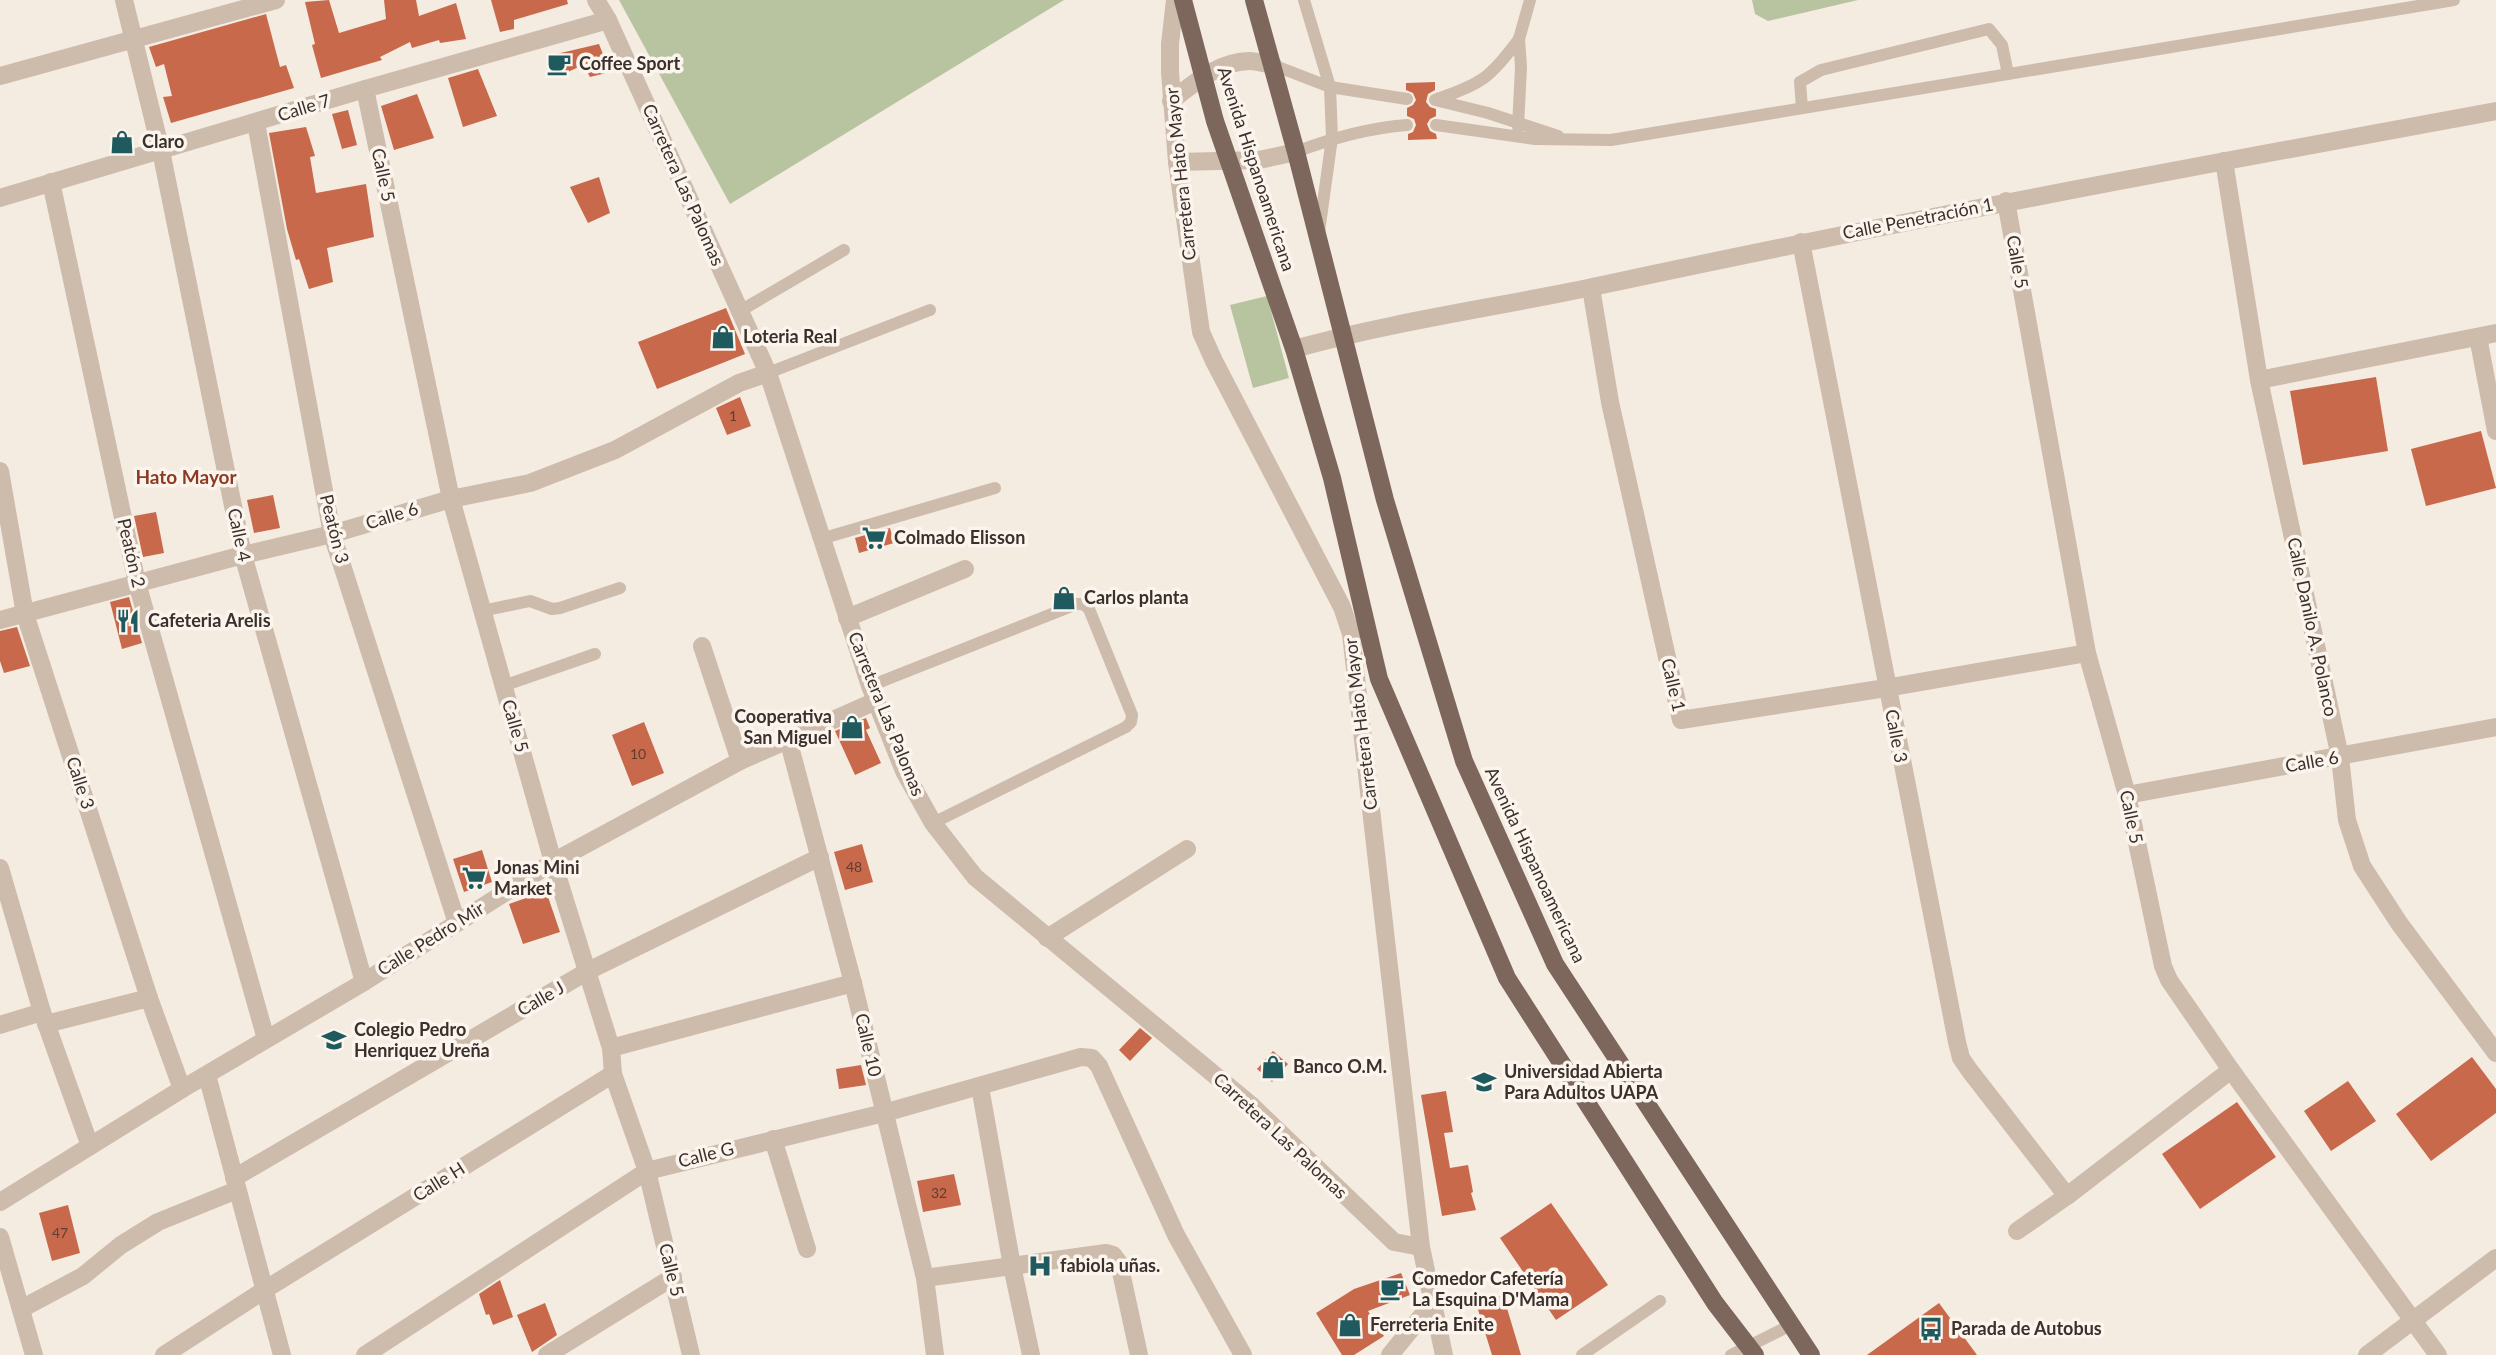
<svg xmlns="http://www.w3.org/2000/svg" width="2496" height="1355" font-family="Lato,sans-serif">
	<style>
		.green { fill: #b8c4a0 }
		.building { fill: #c8694b }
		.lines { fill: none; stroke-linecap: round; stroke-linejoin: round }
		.service { stroke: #cdbbac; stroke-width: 12 }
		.minor { stroke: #cdbbac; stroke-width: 18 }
		.tertiary { stroke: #cdbbac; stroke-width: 18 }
		.primary { stroke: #7d675c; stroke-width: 18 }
		.labels { text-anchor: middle; stroke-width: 7; stroke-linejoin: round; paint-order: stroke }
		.number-label { font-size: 14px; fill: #5e3e33 }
		.poi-label { font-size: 18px; font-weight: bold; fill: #3b302b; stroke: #fbf5ee; text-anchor: start }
		.street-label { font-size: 18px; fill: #3b302b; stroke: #fbf5ee }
		.neighbourhood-label { font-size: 19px; font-weight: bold; fill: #8c3b22; stroke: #fbf5ee }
	</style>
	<rect width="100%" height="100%" fill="#f4ebe1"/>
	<g class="green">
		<path d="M619 0H1064L730 204Z"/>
		<path d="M1752 0H1858L1768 21 1755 14Z"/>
		<path d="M1267 296 1289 378 1253 388 1230 305Z"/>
	</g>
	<g class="building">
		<path d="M329 0 339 33 386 19 384 0H416L419 16 456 3 466 39 440 43 439 40 412 48 410 42 380 57 382 60 321 78 312 45 315 44 305 2Z"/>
		<path d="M491 0H567L568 4 514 20V29L500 32Z"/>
		<path d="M266 14 280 67 286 65 294 88 171 123 163 97 172 96 164 64 156 67 149 47Z"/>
		<path d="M599 44 610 72 590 77 583 65 557 77 548 56Z"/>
		<path d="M478 69 497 116 463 127 448 78Z"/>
		<path d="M1435 82V90L1428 94 1426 102 1430 107 1436 109V116L1430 119 1427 124 1430 131 1436 134 1437 139 1408 140V134L1413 132 1416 125 1414 119 1407 116V108L1413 105 1416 100 1413 93 1406 90V83Z"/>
		<path d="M417 94 434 138 394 150 381 106Z"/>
		<path d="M348 110 357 145 342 149 332 114Z"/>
		<path d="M306 127 315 156 310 157 316 193 366 184 374 237 327 248 333 282 309 289 299 259 296 260 287 229 269 133Z"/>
		<path d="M599 177 610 213 588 223 570 187Z"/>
		<path d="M726 308 745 354 657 389 638 342Z"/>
		<path d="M2376 377 2388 451 2303 465 2290 391Z"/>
		<path d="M740 397 751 426 727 435 716 408Z"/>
		<path d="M2481 431 2496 488 2426 506 2411 449Z"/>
		<path d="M273 495 280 528 254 533 247 500Z"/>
		<path d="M156 512 164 553 143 557 134 516Z"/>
		<path d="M890 528 894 543 859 553 855 538Z"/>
		<path d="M129 597 142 643 122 649 110 602Z"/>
		<path d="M17 627 30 666 4 673 0 661V631Z"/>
		<path d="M866 718 870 728 866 730 881 763 855 775 835 731Z"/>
		<path d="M644 722 664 773 632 786 612 735Z"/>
		<path d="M862 844 873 882 845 890 834 852Z"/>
		<path d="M482 850 492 882 464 892 453 859Z"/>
		<path d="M546 891 560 932 523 944 509 904Z"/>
		<path d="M1140 1028 1152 1038 1130 1061 1119 1050Z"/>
		<path d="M1273 1051 1288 1064 1272 1082 1257 1069Z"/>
		<path d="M2472 1057 2496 1089V1113L2431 1161 2396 1114Z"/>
		<path d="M861 1065 866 1085 839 1089 836 1069Z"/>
		<path d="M2348 1081 2376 1121 2331 1151 2304 1111Z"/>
		<path d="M1446 1091 1453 1132 1444 1133 1450 1168 1468 1165 1473 1192 1471 1193 1476 1210 1442 1216 1421 1095Z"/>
		<path d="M2237 1102 2276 1157 2200 1209 2162 1154Z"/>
		<path d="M954 1174 961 1205 923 1212 917 1181Z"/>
		<path d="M1551 1203 1608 1285 1556 1320 1500 1238Z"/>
		<path d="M68 1205 80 1253 52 1261 39 1213Z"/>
		<path d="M1401 1273 1410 1295 1368 1311 1384 1336 1354 1355H1342L1316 1313 1354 1289Z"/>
		<path d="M500 1280 513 1317 493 1325 489 1314 486 1315 479 1294Z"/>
		<path d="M1503 1295 1521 1355H1492L1476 1303Z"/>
		<path d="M545 1303 557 1335 532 1352 517 1315Z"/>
		<path d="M1939 1303 1977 1355H1867Z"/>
	</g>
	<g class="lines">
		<g class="service">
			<path d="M1304 0 1330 87 1332 138 1319 232"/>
			<path d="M1273 65 1330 87 1407 99"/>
			<path d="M1437 99C1482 84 1491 77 1519 39"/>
			<path d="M1435 100 1488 113 1558 136"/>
			<path d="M1802 108 1800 82 1821 70 1989 29 2002 45 2008 74"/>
			<path d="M1436 125 1535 139 1611 140 2454 0"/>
			<path d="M1518 127 1521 67 1519 39 1530 0"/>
			<path d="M1296 152C1332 138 1369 128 1407 125"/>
			<path d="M740 311 844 250"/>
			<path d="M768 373 930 310"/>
			<path d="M824 538 995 488"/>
			<path d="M482 611 530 601 552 609 560 608 620 588"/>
			<path d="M503 686 595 654"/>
			<path d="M870 686 1077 604H1083L1089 609 1132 715 1131 722 1126 727 933 823"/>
			<path d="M1582 1355 1660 1301"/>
			<path d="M1731 1355 1791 1325"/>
		</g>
		<g class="minor">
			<path d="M124 0 161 151 243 555 364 982"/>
			<path d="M0 76 276 0"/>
			<path d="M365 89 451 499 553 862 611 1048 613 1074 647 1171 691 1355"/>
			<path d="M256 123 332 534 457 923"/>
			<path d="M2224 161 2259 380 2340 757 2347 820 2362 866 2399 923 2496 1053"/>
			<path d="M51 182 137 583 266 1039"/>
			<path d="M0 198 365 89 608 20"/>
			<path d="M2006 201 2087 653 2127 795 2163 966 2169 980 2231 1070 2438 1355"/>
			<path d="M1801 242 1957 1042 1961 1058 1970 1071 2067 1196"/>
			<path d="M1591 288 1610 402 1681 720 1886 688 2087 653"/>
			<path d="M2478 337 2496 431"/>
			<path d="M1294 349C1395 321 1499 307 1602 285 1899 221 2197 166 2496 111"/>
			<path d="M2259 380 2496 333"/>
			<path d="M0 471 25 614 149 998 182 1089"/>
			<path d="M847 618 965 569"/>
			<path d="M0 620 243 555 332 534 451 499 530 483 615 450 739 383 768 373"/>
			<path d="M702 646 740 761"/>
			<path d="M788 739 853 983 925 1278 935 1355"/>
			<path d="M2127 795 2496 727"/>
			<path d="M0 868 42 1012 90 1146"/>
			<path d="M1047 938 1187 849"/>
			<path d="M46 1024 149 998"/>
			<path d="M0 1025 42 1012"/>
			<path d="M611 1048 853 983"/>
			<path d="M207 1075 282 1355"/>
			<path d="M980 1087 1012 1266 1031 1355"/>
			<path d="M773 1139 807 1249"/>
			<path d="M234 1178 588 971 820 857"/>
			<path d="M0 1202 182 1089 364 982 553 862 740 761 876 701"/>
			<path d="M2017 1231 2067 1196 2231 1070"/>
			<path d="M0 1237 34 1355"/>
			<path d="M925 1278 1106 1253 1113 1255 1119 1263 1139 1355"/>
			<path d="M21 1309 83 1276 121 1245 158 1222 237 1190"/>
			<path d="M164 1355 266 1289 613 1074"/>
			<path d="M365 1355 647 1171 884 1113 1081 1057 1092 1058 1099 1066 1176 1235 1243 1355"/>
			<path d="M547 1355 673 1277"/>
			<path d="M1390 1355 1434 1301"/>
			<path d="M2367 1355 2496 1258"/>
		</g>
		<g class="tertiary">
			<path d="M596 0 608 20 768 373 870 686 904 771 933 823 975 877 1251 1105 1394 1242 1421 1247"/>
			<path d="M1175 0 1170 44V72L1177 162 1201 332 1214 361 1342 607 1351 634 1421 1247 1444 1355"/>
			<path d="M1171 101C1194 83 1219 61 1250 61 1257 61 1266 64 1273 65"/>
			<path d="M1177 162 1259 160 1296 152"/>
		</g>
		<g class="primary">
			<path d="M1183 0 1215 121 1294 349 1332 478 1379 679 1507 978 1715 1303 1755 1355"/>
			<path d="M1254 0 1296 152 1385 500 1464 761 1555 964 1811 1355"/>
		</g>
	</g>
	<defs>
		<g id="cafe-bare" transform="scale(1.89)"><path d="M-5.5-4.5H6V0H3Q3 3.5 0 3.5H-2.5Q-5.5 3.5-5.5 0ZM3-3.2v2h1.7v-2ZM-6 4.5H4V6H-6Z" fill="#1f5a5e" stroke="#fbf5ee" stroke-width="2.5" paint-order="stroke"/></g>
		<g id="shop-bare" transform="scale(1.89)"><path d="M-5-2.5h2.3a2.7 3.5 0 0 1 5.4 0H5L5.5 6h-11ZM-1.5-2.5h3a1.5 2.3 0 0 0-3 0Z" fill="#1f5a5e" stroke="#fbf5ee" stroke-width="2.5" paint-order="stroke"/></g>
		<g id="supermarket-bare" transform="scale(1.89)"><path d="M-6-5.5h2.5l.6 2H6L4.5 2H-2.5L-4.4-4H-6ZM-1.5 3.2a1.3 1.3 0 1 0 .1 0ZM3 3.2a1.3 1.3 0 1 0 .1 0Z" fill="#1f5a5e" stroke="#fbf5ee" stroke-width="2.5" paint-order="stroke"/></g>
		<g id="restaurant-bare" transform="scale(1.89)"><path d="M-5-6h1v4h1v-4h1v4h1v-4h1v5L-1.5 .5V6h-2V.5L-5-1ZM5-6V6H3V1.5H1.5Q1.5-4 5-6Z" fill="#1f5a5e" stroke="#fbf5ee" stroke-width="2.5" paint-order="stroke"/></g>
		<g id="school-bare" transform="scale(1.89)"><path d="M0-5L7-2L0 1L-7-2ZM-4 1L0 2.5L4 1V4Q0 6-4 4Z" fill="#1f5a5e" stroke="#fbf5ee" stroke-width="2.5" paint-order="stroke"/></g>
		<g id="university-bare" transform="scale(1.89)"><path d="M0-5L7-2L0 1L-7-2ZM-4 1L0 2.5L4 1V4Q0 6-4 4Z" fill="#1f5a5e" stroke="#fbf5ee" stroke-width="2.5" paint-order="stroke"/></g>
		<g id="hospital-bare" transform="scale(1.89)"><path d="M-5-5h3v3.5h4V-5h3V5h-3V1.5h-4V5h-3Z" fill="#1f5a5e" stroke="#fbf5ee" stroke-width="2.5" paint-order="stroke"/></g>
		<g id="bus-bare" transform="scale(1.89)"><path d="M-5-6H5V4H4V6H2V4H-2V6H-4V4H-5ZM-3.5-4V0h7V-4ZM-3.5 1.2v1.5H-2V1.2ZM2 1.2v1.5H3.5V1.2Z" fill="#1f5a5e" stroke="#fbf5ee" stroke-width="2.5" paint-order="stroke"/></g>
	</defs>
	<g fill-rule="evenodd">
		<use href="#cafe-bare" x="559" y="64"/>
		<use href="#shop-bare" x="122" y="142"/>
		<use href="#shop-bare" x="723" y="337"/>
		<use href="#supermarket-bare" x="874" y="538"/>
		<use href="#shop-bare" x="1064" y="598"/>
		<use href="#restaurant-bare" x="128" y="621"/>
		<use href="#shop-bare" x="852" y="727"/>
		<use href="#supermarket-bare" x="474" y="878"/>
		<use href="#school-bare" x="334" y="1040"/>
		<use href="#shop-bare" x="1273" y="1067"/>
		<use href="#university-bare" x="1484" y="1082"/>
		<use href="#hospital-bare" x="1040" y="1266"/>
		<use href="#cafe-bare" x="1392" y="1289"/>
		<use href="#shop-bare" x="1350" y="1325"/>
		<use href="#bus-bare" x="1931" y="1329"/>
	</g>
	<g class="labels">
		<g class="number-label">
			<text x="733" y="421">1</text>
			<text x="638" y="759">10</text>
			<text x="854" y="872">48</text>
			<text x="939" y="1198">32</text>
			<text x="60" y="1238">47</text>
		</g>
		<g class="poi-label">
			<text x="579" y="70">Coffee Sport</text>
			<text x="142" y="148">Claro</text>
			<text x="743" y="343">Loteria Real</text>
			<text x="894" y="544">Colmado Elisson</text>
			<text x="1084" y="604">Carlos planta</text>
			<text x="148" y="627">Cafeteria Arelis</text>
			<text x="832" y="723" text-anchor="end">Cooperativa<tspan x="832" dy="21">San Miguel</tspan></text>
			<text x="494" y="874">Jonas Mini<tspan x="494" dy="21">Market</tspan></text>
			<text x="354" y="1036">Colegio Pedro<tspan x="354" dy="21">Henriquez Ureña</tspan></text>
			<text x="1293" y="1073">Banco O.M.</text>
			<text x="1504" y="1078">Universidad Abierta<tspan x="1504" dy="21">Para Adultos UAPA</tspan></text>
			<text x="1060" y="1272">fabiola uñas.</text>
			<text x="1412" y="1285">Comedor Cafetería<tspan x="1412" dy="21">La Esquina D'Mama</tspan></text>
			<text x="1370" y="1331">Ferreteria Enite</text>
			<text x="1951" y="1335">Parada de Autobus</text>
		</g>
		<g class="street-label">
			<text transform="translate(304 108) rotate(-17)" y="6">Calle 7</text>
			<text transform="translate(1256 169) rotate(72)" y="6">Avenida Hispanoamericana</text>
			<text transform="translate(1181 174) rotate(-96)" y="6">Carretera Hato Mayor</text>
			<text transform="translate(383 175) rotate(78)" y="6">Calle 5</text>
			<text transform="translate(683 185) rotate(66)" y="6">Carretera Las Palomas</text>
			<text transform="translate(1918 219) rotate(-11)" y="6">Calle Penetración 1</text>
			<text transform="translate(2017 262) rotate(80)" y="6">Calle 5</text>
			<text transform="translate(392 516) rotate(-17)" y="6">Calle 6</text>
			<text transform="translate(334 529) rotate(76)" y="6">Peatón 3</text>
			<text transform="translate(239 535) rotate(78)" y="6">Calle 4</text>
			<text transform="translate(131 553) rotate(77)" y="6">Peatón 2</text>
			<text transform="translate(2312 627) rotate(78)" y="6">Calle Danilo A. Polanco</text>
			<text transform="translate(1673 685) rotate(77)" y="6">Calle 1</text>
			<text transform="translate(886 714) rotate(68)" y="6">Carretera Las Palomas</text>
			<text transform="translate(1361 724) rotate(-97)" y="6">Carretera Hato Mayor</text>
			<text transform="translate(515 726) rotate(74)" y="6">Calle 5</text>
			<text transform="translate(1896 736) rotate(79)" y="6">Calle 3</text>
			<text transform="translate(2312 762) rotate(-10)" y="6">Calle 6</text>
			<text transform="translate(80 783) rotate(72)" y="6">Calle 3</text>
			<text transform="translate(2131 817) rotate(78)" y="6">Calle 5</text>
			<text transform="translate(1535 865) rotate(65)" y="6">Avenida Hispanoamericana</text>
			<text transform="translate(431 939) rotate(-32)" y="6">Calle Pedro Mir</text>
			<text transform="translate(541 999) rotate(-30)" y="6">Calle J</text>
			<text transform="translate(868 1045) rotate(77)" y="6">Calle 10</text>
			<text transform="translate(1280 1136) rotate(43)" y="6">Carretera Las Palomas</text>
			<text transform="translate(706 1155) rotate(-14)" y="6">Calle G</text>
			<text transform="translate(439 1182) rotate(-32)" y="6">Calle H</text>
			<text transform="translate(671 1270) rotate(76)" y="6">Calle 5</text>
		</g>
		<g class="neighbourhood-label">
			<text x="186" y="484">Hato Mayor</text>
		</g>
	</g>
</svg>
